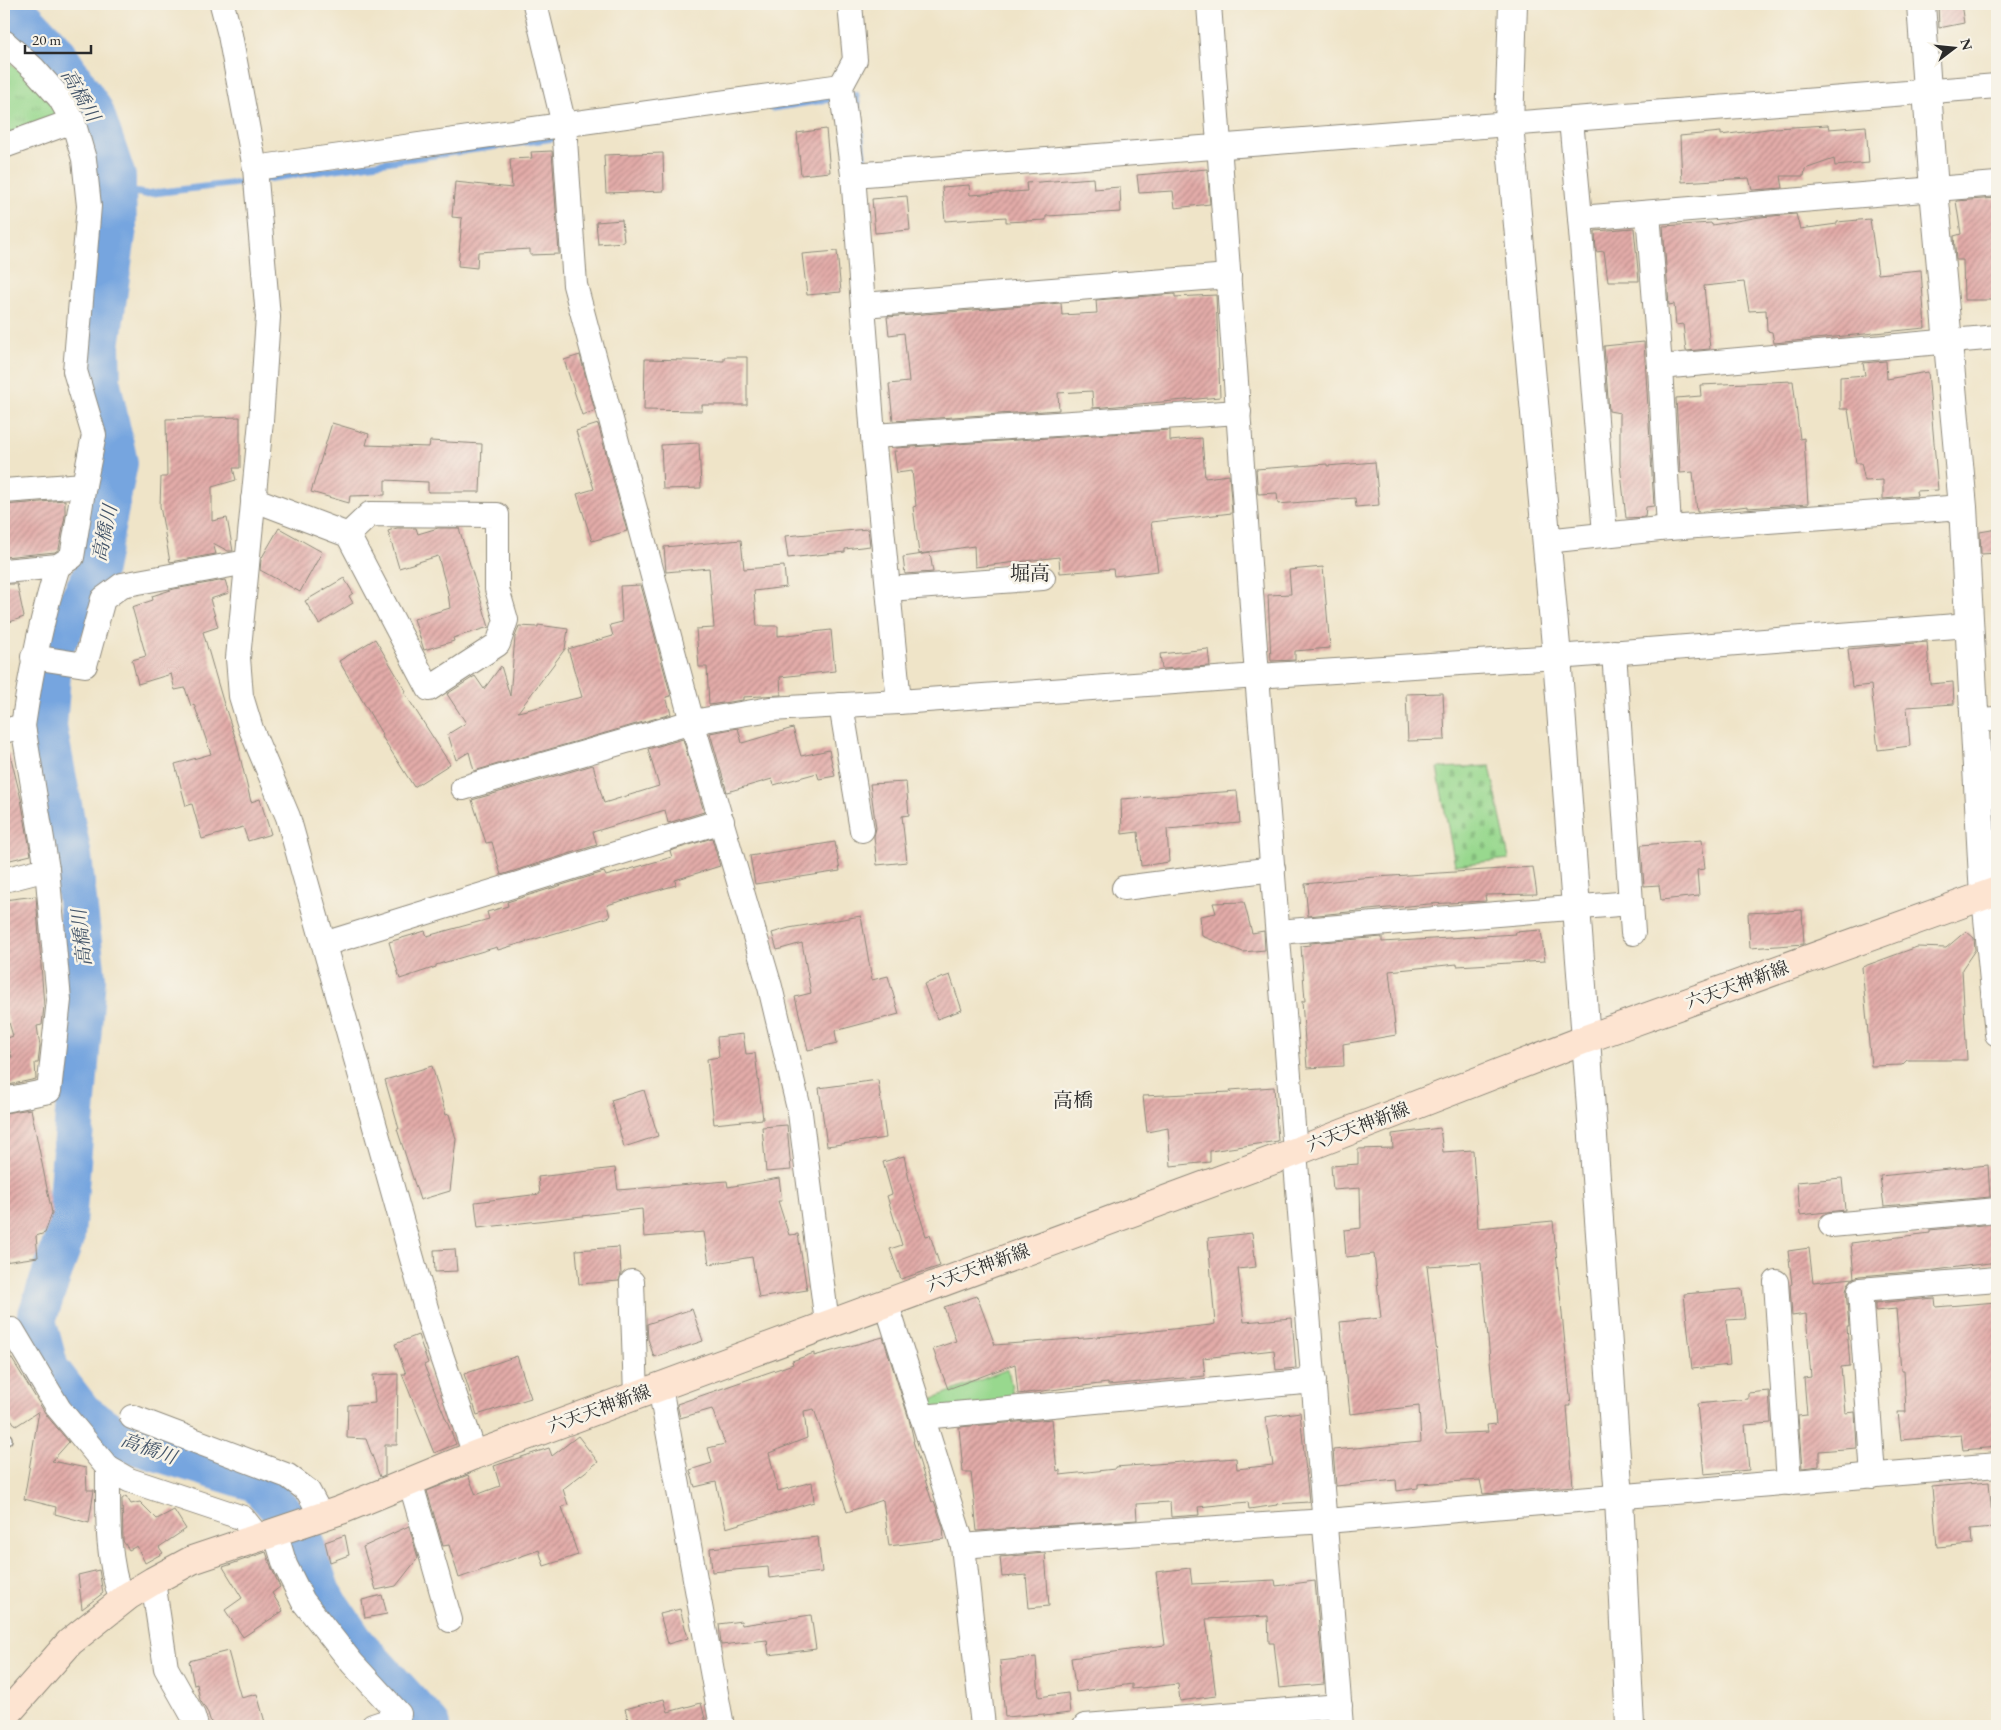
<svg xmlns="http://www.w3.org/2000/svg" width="2001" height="1730" font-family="'EB Garamond','Noto Serif JP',serif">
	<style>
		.grass { fill: url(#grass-tufts); stroke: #62825c }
		.cemetery { fill: url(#cemetery-stones); stroke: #62825c }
		.park { fill: #98d88e; stroke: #62825c }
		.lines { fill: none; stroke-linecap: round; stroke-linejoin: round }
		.stream { stroke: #76a5df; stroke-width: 7 }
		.river { stroke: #76a5df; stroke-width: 40 }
		.building { fill: url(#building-hatch); fill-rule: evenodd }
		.service-casing { stroke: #8d887a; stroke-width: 14 }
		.minor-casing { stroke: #8d887a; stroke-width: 26 }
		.tertiary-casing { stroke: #8d887a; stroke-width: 30 }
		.secondary-casing { stroke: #8d887a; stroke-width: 30 }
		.service { stroke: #fff; stroke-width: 11 }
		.minor { stroke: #fff; stroke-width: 24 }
		.tertiary { stroke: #fff; stroke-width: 28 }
		.secondary { stroke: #fde4d1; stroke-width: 28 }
		.labels { text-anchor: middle; stroke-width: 5; stroke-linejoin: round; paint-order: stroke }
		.street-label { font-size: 18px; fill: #2b2b2b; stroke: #f7f3e8 }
		.water-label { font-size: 19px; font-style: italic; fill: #45566a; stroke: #f7f3e8 }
		.quarter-label { font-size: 20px; fill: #2b2b2b; stroke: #f7f3e8 }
	</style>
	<defs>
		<pattern id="grass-tufts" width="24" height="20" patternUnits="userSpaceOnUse" patternTransform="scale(1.25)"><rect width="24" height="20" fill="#98d88e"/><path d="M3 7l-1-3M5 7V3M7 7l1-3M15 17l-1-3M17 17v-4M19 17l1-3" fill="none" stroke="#83ba7b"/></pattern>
		<pattern id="cemetery-stones" width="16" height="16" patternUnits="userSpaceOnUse" patternTransform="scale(1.25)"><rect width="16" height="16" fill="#98d88e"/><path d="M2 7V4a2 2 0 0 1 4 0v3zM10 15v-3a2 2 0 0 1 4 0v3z" fill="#83ba7b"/></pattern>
		<pattern id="building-hatch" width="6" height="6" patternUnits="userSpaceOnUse" patternTransform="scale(1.25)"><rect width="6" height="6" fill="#e3aca9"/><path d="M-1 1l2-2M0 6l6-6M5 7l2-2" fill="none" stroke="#b88c8a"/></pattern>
	</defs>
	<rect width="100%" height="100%" fill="#f7f3e8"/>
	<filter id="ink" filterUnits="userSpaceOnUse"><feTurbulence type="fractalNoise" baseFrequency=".02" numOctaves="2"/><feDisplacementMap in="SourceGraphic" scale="10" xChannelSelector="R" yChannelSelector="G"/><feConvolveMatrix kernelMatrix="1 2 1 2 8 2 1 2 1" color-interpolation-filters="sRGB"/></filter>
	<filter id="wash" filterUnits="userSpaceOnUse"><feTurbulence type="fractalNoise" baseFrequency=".0096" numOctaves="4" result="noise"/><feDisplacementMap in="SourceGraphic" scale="20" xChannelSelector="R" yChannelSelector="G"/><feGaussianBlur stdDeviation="1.12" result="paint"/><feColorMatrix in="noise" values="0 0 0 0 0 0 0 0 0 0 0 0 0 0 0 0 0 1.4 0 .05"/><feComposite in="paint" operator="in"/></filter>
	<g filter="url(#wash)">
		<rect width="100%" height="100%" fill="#efe4c8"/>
		<path class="grass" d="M4 57 41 91 58 115 4 135Z"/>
		<path class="cemetery" d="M1490 766 1509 859 1455 865 1437 768Z"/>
		<path class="park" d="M1008 1369 1015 1404 932 1412 929 1400Z"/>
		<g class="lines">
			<g class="stream">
				<path d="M772 108 856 95 864 164"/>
				<path d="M116 189 145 194 238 183 561 137"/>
			</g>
			<path class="river" d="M10 4 55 52 94 112 116 177V189L117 228 100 346 101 384 118 463 97 568 53 647 47 727 72 857 86 978 65 1236 36 1320 49 1369 82 1412 123 1441 256 1482 300 1531 321 1593 355 1643 431 1726"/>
		</g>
		<g id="blocks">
			<g class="building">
				<path d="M1938 4H1961L1964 23 1939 28Z"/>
				<path d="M1828 125 1829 129 1866 126 1869 163 1835 166 1834 159 1805 169 1804 176H1781L1783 188 1752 190 1749 178 1682 182 1680 136 1721 132V135L1775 128Z"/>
				<path d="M826 129 830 172 801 175 797 133Z"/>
				<path d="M552 151 559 254 530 255V249L478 252 477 268 458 266 462 218 452 217 455 182 512 188 510 159 532 158 531 152Z"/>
				<path d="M663 153 664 191 606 193 604 155Z"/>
				<path d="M1207 169 1210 204 1175 208 1173 191 1139 193 1137 175Z"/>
				<path d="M1093 178 1094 189 1120 187 1121 212 1046 216V220L1006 222V217L945 221 942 187 969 185 970 195 1027 191 1026 183Z"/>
				<path d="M907 196 910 230 875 233 872 199Z"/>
				<path d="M1997 198V300H1964L1963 260H1956L1954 236 1961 234 1956 201Z"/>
				<path d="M1796 214 1800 229 1837 224V222L1870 219 1878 274 1921 270 1925 328 1774 343 1772 332 1767 331 1766 310 1749 311 1744 282 1704 286 1710 349 1686 351 1683 324 1676 325 1674 304 1669 305 1663 226 1711 223 1712 225 1760 217Z"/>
				<path d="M622 220 624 242 598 244 596 222Z"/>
				<path d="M1634 228 1639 281H1608L1604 251 1596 252 1595 231Z"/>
				<path d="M837 251 841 292 807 295 802 254Z"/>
				<path d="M1175 294V297L1216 295 1220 397 1093 408 1092 391 1058 393 1059 410 893 421 889 384 909 382 904 333 889 335 887 317 1061 303 1062 315 1097 313 1096 300Z"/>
				<path d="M1644 342 1654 506 1646 507 1645 517 1626 518 1620 464V413L1609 411 1604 346Z"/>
				<path d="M580 355 595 411 582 415 564 360Z"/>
				<path d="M724 357H747V405H702V411L644 410 645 359 724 361Z"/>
				<path d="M1886 361 1887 379 1928 372 1938 490 1916 491 1917 496 1883 499V480L1865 481 1861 463H1856L1848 409H1840V377L1865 375 1863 363Z"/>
				<path d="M1793 381 1800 439 1804 438 1808 504 1748 508V506L1697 512 1693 472 1680 473 1676 398 1701 396 1700 385Z"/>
				<path d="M240 417V468H233L236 480 212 487V521L227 518 233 551H228L213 543 216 554 170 562 160 506 161 477H167L166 419Z"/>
				<path d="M332 423 369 434 366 445 429 447 430 441 482 444 480 492H428V482L385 480V495L350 496 349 503 311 492Z"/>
				<path d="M598 424 627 531 592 541 577 494 594 489 576 431Z"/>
				<path d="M1170 430V441L1202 438 1205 478 1229 475 1232 513 1151 522 1158 571 1114 576 1113 569 1060 573 1059 557 975 567 974 546 919 554 913 507 916 506 912 471 897 473 894 451H897L896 448Z"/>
				<path d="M699 443 701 488 663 489 661 445Z"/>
				<path d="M1375 462 1379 505 1356 507 1355 498 1278 504 1277 493 1258 494 1256 469 1327 464V466Z"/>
				<path d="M65 500V516L59 549 55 552 4 557V505Z"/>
				<path d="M279 528 322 552 300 592 260 570 261 559Z"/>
				<path d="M397 528H416L418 534 438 528H459L489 627 453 638 454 641 424 650 414 619 450 608 448 593 438 556 399 568 388 531Z"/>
				<path d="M868 529 870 546 845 549V552L788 558 785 536Z"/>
				<path d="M1997 529V553L1981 554 1980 532Z"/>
				<path d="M741 540 744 569 784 566 786 587 754 591 757 626H778V636L831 630 835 671 780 677 781 695 743 697V700L709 705 707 667H699L696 629 714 628 709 568 666 572 664 547Z"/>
				<path d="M930 553 933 572 905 574 903 557Z"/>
				<path d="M1323 567 1330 648 1295 651V660L1271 661 1268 595 1291 594 1289 570Z"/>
				<path d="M344 578 353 593 349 596 353 603 319 624 305 601Z"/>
				<path d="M225 580 229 593 210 599 218 627 203 632 223 701 236 740 251 802 260 799 271 834 248 841 243 827 202 839 192 804 186 806 175 764 211 754 194 704 191 706 185 688 175 690 171 674 138 684 132 660 146 656 132 607 153 600 152 596 174 589Z"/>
				<path d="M4 584H17L24 617 4 624Z"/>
				<path d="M641 585 671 696 666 697 671 714 474 771 469 752 456 760 448 734 466 723 447 694 475 676 484 689 501 666 510 696 515 637 519 626 538 627V625L568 629 565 649 518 712 582 697 568 649 613 636 610 625 622 622 620 586Z"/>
				<path d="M375 639 406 691 404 692 450 764 414 787 381 735 382 734 339 661Z"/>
				<path d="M1927 642 1930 684 1953 682 1954 704 1907 707 1910 746 1878 750 1871 685 1852 687 1848 649Z"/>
				<path d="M1208 649 1210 666 1162 669 1160 654Z"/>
				<path d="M1443 693 1445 740 1408 741 1406 694Z"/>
				<path d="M738 728 742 743 793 728 801 756 829 750 835 776 819 779 817 773 774 785 772 779 727 792 710 733Z"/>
				<path d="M683 739 704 812 668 823 665 810 593 832 597 845 501 875 492 842 486 843 472 800 593 765 604 803 659 786 648 749Z"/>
				<path d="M10 754 21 799 31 855 6 861 4 848V755Z"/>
				<path d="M906 782 909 815 902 816 907 862 877 865 874 836 876 828 870 784Z"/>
				<path d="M1237 791 1240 823 1167 829 1169 862 1141 866 1138 832 1122 834 1121 799Z"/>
				<path d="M712 838 720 866 675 880 676 885 607 905 610 917 498 950 497 947 436 965V967L400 979 389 942 425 931 427 936 489 919 487 912 508 906 507 902 604 872 606 876 672 857 670 851Z"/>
				<path d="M1702 840 1705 869 1697 870 1699 896 1661 900 1659 885 1644 886 1641 845Z"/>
				<path d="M835 842 840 871 755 884 750 856Z"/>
				<path d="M1533 867 1537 894 1485 895 1486 901 1429 904 1308 916 1305 884 1361 878Z"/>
				<path d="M36 896 44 1006 42 1025 37 1026 40 1046 38 1063H35L36 1079 4 1086V1058L12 1057 5 1039 13 1036 4 1006V900Z"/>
				<path d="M1244 902 1252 933 1264 931 1265 950 1243 952 1202 936 1200 916 1216 913 1213 903Z"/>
				<path d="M1802 910 1804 944 1750 948 1748 913Z"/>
				<path d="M861 916 872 980 888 976 899 1014 835 1031 837 1043 808 1050 795 997 811 993 802 943 777 950 772 933 789 928Z"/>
				<path d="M1541 930 1545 961 1457 966V964L1389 971 1396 1035 1343 1044 1344 1066 1307 1068 1302 1001H1305L1301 946 1310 945V943L1382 937V942L1516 934 1515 932Z"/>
				<path d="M1966 931 1974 938 1975 950 1962 969 1967 1060H1907L1902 1065 1871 1066 1862 967 1917 947 1946 948Z"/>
				<path d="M950 975 962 1010 937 1019 924 984Z"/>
				<path d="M743 1034 746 1054 755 1053 763 1119 714 1124 707 1059 719 1057 717 1037Z"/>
				<path d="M432 1066 446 1115 449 1114 456 1139 450 1191 420 1200 397 1129H399L385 1080Z"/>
				<path d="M878 1080 886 1138 827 1146 819 1088Z"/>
				<path d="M1274 1087 1278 1141 1210 1151V1162L1171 1166 1168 1128 1147 1132 1143 1096 1231 1092 1230 1090Z"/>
				<path d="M644 1090 658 1136 624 1147 611 1100Z"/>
				<path d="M31 1109 52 1213 45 1233 36 1236 38 1257 4 1262V1113Z"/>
				<path d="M787 1125 791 1170 766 1172 762 1127Z"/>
				<path d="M1440 1128 1443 1152 1473 1150 1478 1228 1553 1221 1571 1406H1567L1573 1486 1483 1494 1480 1480 1418 1484V1488L1397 1491 1396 1480 1336 1486 1333 1450 1421 1442 1419 1406 1350 1414 1340 1322 1381 1318 1374 1254 1346 1257 1344 1230 1361 1228 1360 1188 1333 1190 1331 1166 1358 1164V1149L1393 1148 1392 1134ZM1481 1263 1496 1424 1487 1425 1488 1432 1446 1434 1427 1266Z"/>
				<path d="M904 1156 910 1184 926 1236 930 1235 940 1266 901 1279 890 1249 902 1245 887 1196 892 1194 883 1162Z"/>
				<path d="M1988 1165 1990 1197 1884 1206 1880 1176Z"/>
				<path d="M615 1168 618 1190 727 1181 728 1187 779 1178 782 1201H778L789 1235 798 1234 807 1290 759 1298 752 1257 709 1264 704 1232 644 1237 642 1209 478 1228 475 1202 540 1194 538 1177Z"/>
				<path d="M1842 1178 1845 1210 1800 1215 1797 1182Z"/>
				<path d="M1993 1224V1228H1997V1262L1935 1270 1859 1276 1853 1278 1848 1284 1846 1291 1849 1326H1847L1850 1366 1841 1367 1845 1413 1855 1412 1857 1448 1819 1451V1466L1802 1468 1798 1416 1807 1415 1804 1378 1811 1377 1806 1314 1792 1316 1790 1285 1792 1284 1788 1251 1809 1248 1813 1282 1854 1278 1851 1243 1930 1233V1230Z"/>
				<path d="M1252 1233 1256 1267 1238 1269 1244 1322 1292 1318 1296 1368 1276 1370 1274 1350 1203 1358 1205 1376 1108 1385V1383L1018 1394 1015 1364 948 1389 933 1349 956 1341 944 1307 977 1296 995 1345 1097 1337 1211 1325 1215 1324 1208 1238Z"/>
				<path d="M619 1247 621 1274 619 1281 579 1284 576 1250Z"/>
				<path d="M455 1249 457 1271 435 1272 434 1250Z"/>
				<path d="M1742 1289 1745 1319 1726 1320 1730 1365 1692 1369 1684 1294Z"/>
				<path d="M1935 1298 1936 1307 1996 1302 1997 1447 1963 1450 1961 1435 1901 1440 1898 1412H1906L1904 1371H1901L1896 1309 1875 1311V1303Z"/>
				<path d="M692 1309 703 1341 654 1357 648 1339 647 1324Z"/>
				<path d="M418 1335 428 1363 424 1365 456 1444 434 1453 402 1374H406L395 1344Z"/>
				<path d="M883 1337 909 1419 914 1441H913L932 1502 934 1501 943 1527 944 1539 889 1546 883 1500 847 1512 814 1409 804 1411 807 1438 769 1453 778 1491 812 1482 814 1502 726 1528 716 1482 695 1487 690 1470 712 1463 708 1448 725 1444 712 1409 680 1418 677 1404 793 1364 792 1361 814 1353V1356Z"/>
				<path d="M4 1346 47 1416 69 1442 52 1461 86 1468 87 1490H94L89 1523 55 1514 56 1507 24 1499 39 1411 16 1426 4 1409Z"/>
				<path d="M517 1356 531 1398 477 1415 464 1374Z"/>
				<path d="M398 1374 397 1445H385V1475L380 1477 366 1439 347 1438 348 1405 375 1403 373 1375Z"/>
				<path d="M1769 1391 1771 1423 1745 1425 1749 1470 1704 1474 1697 1404 1748 1399V1393Z"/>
				<path d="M1300 1412 1309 1502 1276 1504 1277 1505 1249 1509 1248 1502 1198 1507 1199 1515 1171 1517 1170 1502 1136 1504 1137 1520 977 1531 971 1472H963L959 1427 1052 1419 1057 1471 1060 1470V1475L1115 1469V1467L1236 1458 1237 1469 1273 1465 1265 1417Z"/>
				<path d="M578 1436 598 1462 563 1489 568 1505 562 1507 578 1555 544 1566 539 1550 459 1578 449 1545 443 1546 427 1491 468 1475 476 1495 500 1486 494 1466 549 1448 552 1456Z"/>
				<path d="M1989 1482 1993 1527 1971 1529 1972 1544 1937 1547 1932 1487Z"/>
				<path d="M126 1496 131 1504 140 1502 157 1519 174 1510 186 1529 159 1547 163 1553 145 1563 137 1546 129 1550 123 1541 122 1499Z"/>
				<path d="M409 1526 418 1558 396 1586 376 1590 363 1547Z"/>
				<path d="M345 1535 349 1555 330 1562 325 1542Z"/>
				<path d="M818 1537 822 1572 769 1578 768 1567 712 1572 710 1548Z"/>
				<path d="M266 1552 272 1569 280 1587 272 1593 283 1611 243 1637 225 1610 242 1598 223 1567Z"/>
				<path d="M1045 1553 1049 1606 1029 1608 1026 1575 1002 1577 1000 1557Z"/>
				<path d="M1190 1568 1192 1584 1275 1580 1276 1586 1315 1581 1324 1684 1279 1688 1274 1643H1269L1268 1616 1206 1619 1216 1696 1180 1701 1178 1684 1132 1689V1684L1076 1692 1071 1658 1165 1645 1156 1572Z"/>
				<path d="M99 1570 103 1593 82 1609 78 1575Z"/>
				<path d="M382 1595 387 1614 365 1618 362 1600Z"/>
				<path d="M680 1609 688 1638 668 1644 660 1614Z"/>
				<path d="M811 1615 816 1649 769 1655 767 1640 721 1645 719 1624 741 1621 742 1625Z"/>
				<path d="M228 1651 241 1698 257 1694 266 1726H212L208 1713 200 1700 197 1684 194 1685 189 1661Z"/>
				<path d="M1036 1657 1039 1697 1068 1693 1070 1713 1044 1716V1714L1005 1717 1000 1661Z"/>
				<path d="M664 1699 668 1712 701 1703 707 1726H630L625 1709Z"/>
			</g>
		</g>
	</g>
	<g filter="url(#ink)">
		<use href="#blocks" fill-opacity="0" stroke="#8d887a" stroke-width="1"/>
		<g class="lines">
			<g class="service-casing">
				<path id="service" d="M4 1439H6"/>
			</g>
			<g class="minor-casing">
				<g id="minor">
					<path d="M222 4 230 35 255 168 268 317 261 421 238 658 241 696 251 729 288 817 429 1319 475 1455"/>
					<path d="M535 4 564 125 575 285 692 722 770 987 800 1113 827 1323"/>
					<path d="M850 4 855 60 841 86 853 175 873 436 899 702"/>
					<path d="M1209 4 1257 676 1341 1726"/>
					<path d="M4 42 34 69 60 98 73 121 4 146"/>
					<path d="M1571 120 1580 218 1605 534"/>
					<path d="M255 168 841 86"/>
					<path d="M853 175 1997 86"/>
					<path d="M1648 213 1660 367"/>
					<path d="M1580 218 1997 184"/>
					<path d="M863 305 1229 276"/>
					<path d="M873 436 1239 412"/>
					<path d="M4 491 84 485 94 435 75 371 89 206 84 159 73 121"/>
					<path d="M253 499 348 535 370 514 497 515V589L506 620 498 644 429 689 348 535"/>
					<path d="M1669 528 1660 367 1997 337"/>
					<path d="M1546 541 1669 528 1963 507"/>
					<path d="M58 566 72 557 84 485"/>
					<path d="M4 571 58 566C41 619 31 671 23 726"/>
					<path d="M888 589 1043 578"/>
					<path d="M1614 652 1633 933"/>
					<path d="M33 657 85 665 103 599 122 585 247 562"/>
					<path d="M841 705 862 830"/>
					<path d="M1975 720 1997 719"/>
					<path d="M4 731 23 726 47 869 59 1000 49 1091 4 1100"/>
					<path d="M463 788 692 722 770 709 899 702 1257 676 1557 657 1969 625"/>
					<path d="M4 880 47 869"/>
					<path d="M1124 888 1273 869"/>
					<path d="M1984 897 1997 1034"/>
					<path d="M1278 932 1631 903"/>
					<path d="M324 944 722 821"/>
					<path d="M1831 1225 1997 1210"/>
					<path d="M632 1282 636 1395"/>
					<path d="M1776 1282 1789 1483"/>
					<path d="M886 1302 963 1546 983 1726"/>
					<path d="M12 1330 59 1409 108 1468"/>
					<path d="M660 1387 722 1726"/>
					<path d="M132 1417 288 1476 308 1491 322 1517"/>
					<path d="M922 1417 1314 1381"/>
					<path d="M1873 1476 1860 1290 1997 1279"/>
					<path d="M410 1481 450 1620"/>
					<path d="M275 1532 285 1565 303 1601 352 1663 399 1714 391 1720 373 1726"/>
					<path d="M963 1546 1036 1540 1326 1521 1997 1465"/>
					<path d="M153 1581 166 1668 193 1716 196 1726"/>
					<path d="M122 1601C106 1558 108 1512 108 1468L129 1480 243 1518 259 1538"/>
					<path d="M1085 1726 1340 1706"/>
				</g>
			</g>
			<g class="tertiary-casing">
				<g id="tertiary">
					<path d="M1513 4 1509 125 1557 657 1586 1039 1619 1498 1630 1726"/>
					<path d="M1921 4 1934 190 1963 507 1984 897"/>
				</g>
			</g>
			<g class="secondary-casing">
				<path id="secondary" d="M4 1717 70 1642 128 1596 153 1581 192 1560 341 1510 475 1455 1295 1152 1586 1039 1997 891"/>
			</g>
			<use href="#service" class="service"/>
			<use href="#minor" class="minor"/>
			<use href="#tertiary" class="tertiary"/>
			<use href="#secondary" class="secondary"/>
		</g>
	</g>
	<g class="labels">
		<g class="street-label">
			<text transform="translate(1737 985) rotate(-20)" y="6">六天天神新線</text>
			<text transform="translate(1358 1127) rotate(-21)" y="6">六天天神新線</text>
			<text transform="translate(978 1268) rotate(-20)" y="6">六天天神新線</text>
			<text transform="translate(599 1409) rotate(-20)" y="6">六天天神新線</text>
		</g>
		<g class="water-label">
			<text transform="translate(81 95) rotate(60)" y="7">高橋川</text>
			<text transform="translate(104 533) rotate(-78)" y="7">高橋川</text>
			<text transform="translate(81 938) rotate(-96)" y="7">高橋川</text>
			<text transform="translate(149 1448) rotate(20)" y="7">高橋川</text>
		</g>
		<g class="quarter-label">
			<text x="1030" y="580">堀高</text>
			<text x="1073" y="1107">高橋</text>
		</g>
	</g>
	<rect width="2001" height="1730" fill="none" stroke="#f7f3e8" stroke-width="20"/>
	<g transform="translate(1954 48) rotate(74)" stroke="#f7f3e8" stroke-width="4" paint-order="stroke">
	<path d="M0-4L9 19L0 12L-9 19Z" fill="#2b2b2b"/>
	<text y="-8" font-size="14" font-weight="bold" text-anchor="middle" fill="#2b2b2b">N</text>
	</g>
	<path d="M25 45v8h66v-8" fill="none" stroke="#2b2b2b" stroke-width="2.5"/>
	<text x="32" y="45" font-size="15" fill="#2b2b2b" stroke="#f7f3e8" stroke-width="4" paint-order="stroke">20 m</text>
</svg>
